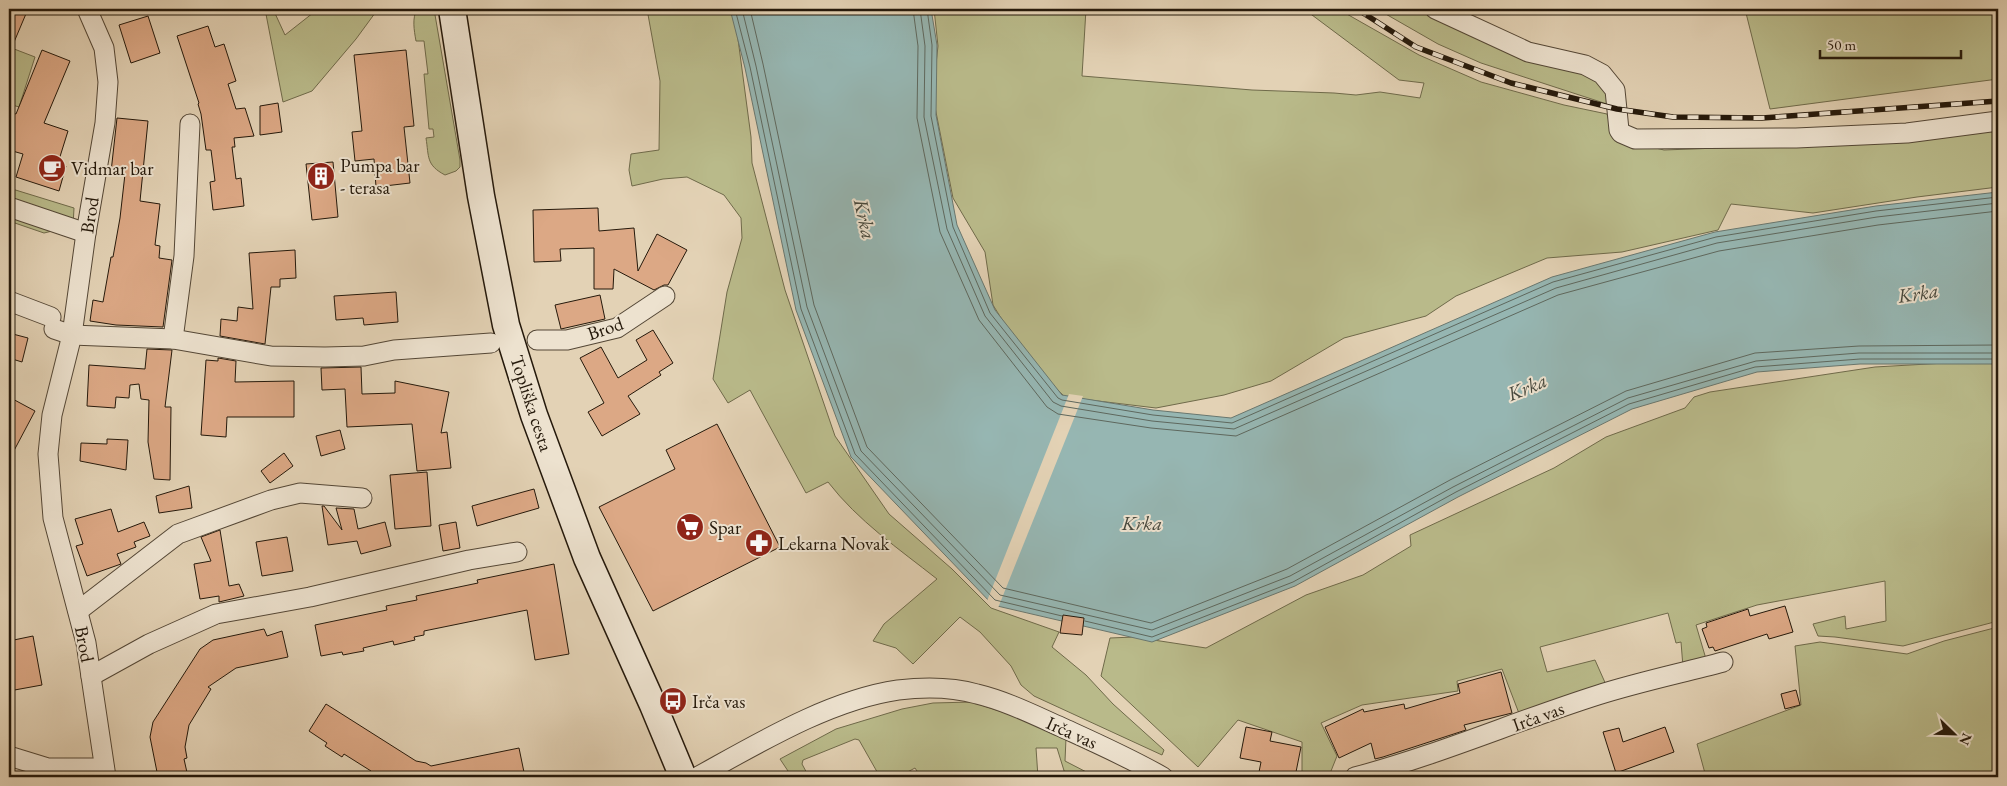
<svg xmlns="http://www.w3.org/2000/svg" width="2007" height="786" font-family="'EB Garamond',serif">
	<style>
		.green { fill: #b9ba8a; stroke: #6f6a4a }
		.water { fill: #96b6b2; stroke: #69776f }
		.pier { fill: #e3d2b5 }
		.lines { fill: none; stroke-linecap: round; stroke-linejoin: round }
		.shore { stroke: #5e685e; stroke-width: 1 }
		.building { fill: #dca885; stroke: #25190b }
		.minor-casing { stroke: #544736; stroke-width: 21 }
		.secondary-casing { stroke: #25190b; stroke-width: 29 }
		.minor { stroke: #ede2cf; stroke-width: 19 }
		.secondary { stroke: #ede2cf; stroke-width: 26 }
		.rail-casing { stroke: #25190b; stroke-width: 5.5 }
		.rail { stroke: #ede2cf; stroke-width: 4; stroke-dasharray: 11; stroke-linecap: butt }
		.labels { text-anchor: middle; stroke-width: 4; stroke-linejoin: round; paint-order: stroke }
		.poi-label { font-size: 19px; fill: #25190b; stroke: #ede2cf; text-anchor: start }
		.street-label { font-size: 19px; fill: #25190b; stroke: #ede2cf }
		.water-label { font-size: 20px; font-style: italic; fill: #47483d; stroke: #ede2cf }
	</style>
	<rect width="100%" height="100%" fill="#e3d2b5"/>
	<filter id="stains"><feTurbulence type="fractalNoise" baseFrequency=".004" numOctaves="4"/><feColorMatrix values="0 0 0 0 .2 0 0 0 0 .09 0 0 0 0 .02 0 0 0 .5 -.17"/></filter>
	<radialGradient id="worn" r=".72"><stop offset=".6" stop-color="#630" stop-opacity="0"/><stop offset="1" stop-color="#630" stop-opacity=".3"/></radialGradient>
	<g class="green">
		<path d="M265 9H273L285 35 318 9H378L356 39 312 91 283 102Z"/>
		<path d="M417 9H434L460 160V167L456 171 445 175C426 165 429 157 426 138L434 137 433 129H429L424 74H428L424 41H416C414 30 412 18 417 9Z"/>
		<path d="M647 9H734L751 137 752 163 785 290 835 436 889 514 952 569 991 608 1059 632 1052 647 1086 675 1113 704 1164 750 1162 755 1034 696 1021 685 1011 666 980 632 960 617 913 664 896 648 873 641 884 624 937 579C899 549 858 521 828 482L806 493 750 390 728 403 713 379 727 292 742 238 741 218 724 195 687 177 663 179 632 186 629 170 631 154 659 150 660 81Z"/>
		<path d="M934 9H1086L1082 76 1252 90 1334 93 1356 95 1380 92 1420 98 1424 83 1399 80 1304 9H1338L1419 55 1481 82 1564 105 1607 114 1614 138 1664 150 1906 141 1998 129V187L1917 197 1813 213 1731 204 1718 230 1622 252 1547 258 1456 296 1426 316 1344 338 1271 381 1224 395 1156 408 1065 397 1027 360 993 305 985 252 953 198 935 107V73L938 46Z"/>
		<path d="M1377 9H1425L1446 22 1579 70 1605 84 1610 105 1481 63 1438 44Z"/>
		<path d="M1745 9H1998V79L1770 109Z"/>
		<path d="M9 47 35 57 19 107 9 104Z"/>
		<path d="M9 188 74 208 73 226 44 233 9 221Z"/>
		<path d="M1998 360V621L1903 646 1835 637 1818 636 1813 624 1845 616 1846 629 1886 621 1885 581 1757 605 1696 625 1706 659 1683 667 1681 642 1676 643 1668 613 1540 647 1547 672 1595 660 1607 687 1520 716 1502 669 1457 681 1458 691 1362 705 1321 723 1337 756 1329 776 1326 777H1302V742L1238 720 1198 767 1101 676 1110 638 1134 637 1206 648 1306 595 1363 575 1411 546 1410 535 1554 468 1606 437 1685 408 1694 397 1710 392 1875 367Z"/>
		<path d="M1998 627V777H1706L1697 744 1801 705 1795 646 1820 642 1907 654 1944 641Z"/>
		<path d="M972 702 1039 724 1066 738 1065 761 1096 777H1066L1057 748H1036L1038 777H921L915 768 898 777H880L859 740 855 739 803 760 802 764 809 777H792L780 759 836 729 902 709 933 703Z"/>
	</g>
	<path class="water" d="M730 9H931L937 45 936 115 957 225 995 310 1062 395 1153 410 1231 418 1552 277 1715 232 1876 206 1998 192V364H1860L1757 372 1632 409 1458 497 1295 586 1152 642 993 605 851 457 796 310 745 68Z"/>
	<path class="pier" d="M1069 394 1083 396 998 608 992 607 987 601Z"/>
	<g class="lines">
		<g class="shore">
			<path d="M735 9 750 67 801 309 855 454 995 600 1062 616"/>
			<path d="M742 9 756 66 807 307 861 451 1000 595 1152 630 1290 576 1453 487 1628 398 1756 361 1859 353H1998"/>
			<path d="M750 9 763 64 814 305 867 447 1003 588 1151 623 1287 569 1450 480 1626 391 1755 353 1859 346 1998 345"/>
			<path d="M913 9 918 46 917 118 940 232 979 320 1047 407 1058 414 1151 428 1236 436 1558 295 1719 251 1878 225 1998 211"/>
			<path d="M920 9 925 46 924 117 947 229 985 316 1053 402 1061 406 1152 421 1234 429 1556 288 1717 243 1877 217 1998 203"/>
			<path d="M927 9 932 45 931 116 953 227 990 313 1058 398 1062 400 1153 415 1232 423 1553 282 1716 237 1876 211 1998 197"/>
			<path d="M1085 621 1152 637 1293 582 1456 492 1629 404 1755 367 1860 359H1998"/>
		</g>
	</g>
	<g class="building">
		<path d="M9 9H28L9 54Z"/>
		<path d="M148 16 160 53 131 63 119 25Z"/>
		<path d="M208 26 215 47 224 44 236 81 228 84 236 109 245 108 254 136 234 138 235 147H232L236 179 241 178 244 206 213 210 210 182 215 181 211 150H206L201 114 198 104 199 103 177 36Z"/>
		<path d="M42 50 70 61 44 123 68 131 58 163 66 166 59 191 16 177 23 154 9 150V112L16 114Z"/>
		<path d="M406 50 414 126 404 127 410 183 376 187 374 159 355 161 352 132 362 131 354 55Z"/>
		<path d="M278 103 282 132 260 135V106Z"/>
		<path d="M117 118 148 121 140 201 160 204 155 245 160 246 159 258 172 260 163 327 116 325 90 321 93 300 103 302 111 257H113L120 218 125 174 111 172Z"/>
		<path d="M333 162 338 217 312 220 306 164Z"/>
		<path d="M598 208 599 231 634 228 638 271 657 234 687 250 668 285H664L654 290 614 269 613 289H594V248L560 249 561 261 534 262 533 210Z"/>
		<path d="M295 250 296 278 280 279V287H271L265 344 220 336 221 319 237 321 238 307 253 309 249 253Z"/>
		<path d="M396 292 398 322 364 325 363 318 336 320 334 296Z"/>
		<path d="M600 295 605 319 561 329 555 305Z"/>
		<path d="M653 330 673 363 659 372 661 375 628 396 640 414 602 436 588 412 604 403 580 358 601 347 618 378 647 360 636 340Z"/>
		<path d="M9 333 28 338 22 362 9 358Z"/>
		<path d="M147 349 172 350 165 407H171L170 480 154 479 148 442 149 400 141 399 139 384 130 385 129 398 116 397 115 408 87 406 89 365 145 369Z"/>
		<path d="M218 358 236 361 235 382 294 381V417H227L226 437 201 435 206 360 218 361Z"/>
		<path d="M361 367 362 394 395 393V381L449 392 441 433 447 432 451 468 417 471 412 424 347 427 345 389 322 390 321 368Z"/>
		<path d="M9 397 35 411 9 460Z"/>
		<path d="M717 424 780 547 653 611 599 507 675 469 666 450Z"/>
		<path d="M340 430 345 449 321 456 316 436Z"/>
		<path d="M107 439 128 440 126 470 80 461 81 443 107 444Z"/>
		<path d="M284 453 293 466 270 483 261 471Z"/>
		<path d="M427 472 431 526 395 529 390 475Z"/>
		<path d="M189 486 192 508 159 513 156 496Z"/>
		<path d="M534 489 539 508 477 526 472 506Z"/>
		<path d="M322 506H324L342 530 336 508 354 509 358 529 385 522 391 546 361 554 357 541 328 545Z"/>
		<path d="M111 509 118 532 144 522 150 536 134 542 136 547 117 554 121 564 87 576 76 546 83 544 75 519Z"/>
		<path d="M456 522 460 548 443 551 439 525Z"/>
		<path d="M220 530 229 586 239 584 244 596 219 602V596L200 599 194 564 211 561 201 537Z"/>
		<path d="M287 537 293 571 262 576 256 542Z"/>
		<path d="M554 564 569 654 535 660 527 610 424 631V635L414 637 415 640 394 645 393 641 363 648 364 651 353 653 343 655 342 652 321 656 315 625 387 610 386 606 417 600 416 596 478 583 477 580Z"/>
		<path d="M1785 606 1793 632 1769 639 1767 634 1715 651 1713 647 1709 648 1702 629 1707 627 1706 623 1748 609 1750 616Z"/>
		<path d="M1063 615 1084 618 1082 635 1060 633Z"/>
		<path d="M264 629 267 636 282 631 288 657 236 668 208 687 211 689 189 725 185 747 187 758 184 759 188 777H158L150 737 153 722 200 649 213 640Z"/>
		<path d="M33 636 42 685 9 691V641Z"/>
		<path d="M1501 672 1512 713 1464 725 1466 730 1383 757 1375 759 1371 743 1339 758 1325 727 1363 709 1364 712 1404 704 1405 709 1460 693 1458 684Z"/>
		<path d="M1796 690 1800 705 1785 709 1781 694Z"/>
		<path d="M326 704 416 761 426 763 431 766 519 748 525 777H367L371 771 344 754 342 757 325 746 327 743 309 731Z"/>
		<path d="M1246 727 1272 732 1270 741 1301 747 1295 777H1258L1261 762 1240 758Z"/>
		<path d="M1665 727 1674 752 1616 773 1603 732 1619 728 1623 742Z"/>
	</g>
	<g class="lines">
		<g class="minor-casing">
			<g id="minor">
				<path d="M87 9 104 48 108 82 105 123 86 233 72 335 52 415 48 454 53 518 86 643 106 777"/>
				<path d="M1435 9 1528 52 1585 65 1602 74 1615 90 1619 130 1621 133 1635 139 1796 138 1907 133 1998 121"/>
				<path d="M9 207 86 233"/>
				<path d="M9 301 51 317"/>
				<path d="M54 329 72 335 173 339 271 356 325 357 364 356 394 350 491 343"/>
				<path d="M173 339 184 256 190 124"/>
				<path d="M537 340H567L617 328 665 296"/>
				<path d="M78 611 178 534 271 500 300 493 362 498"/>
				<path d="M91 676 149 644 216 614 310 597 469 560 517 552"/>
				<path d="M9 756 48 768H104"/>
				<path d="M697 777C757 744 829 700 898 690 923 687 952 687 977 694 1006 701 1034 715 1061 727 1096 743 1130 758 1163 777"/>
				<path d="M1355 777C1438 755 1516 721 1598 695 1639 682 1682 673 1723 662"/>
			</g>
		</g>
		<g class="secondary-casing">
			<path id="secondary" d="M452 9 481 196 506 325 534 415 587 558 653 705 683 777"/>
		</g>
		<use href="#minor" class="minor"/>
		<use href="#secondary" class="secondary"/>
		<g class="rail-casing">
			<path id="rail" d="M1357 9 1416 47 1511 83 1617 109 1673 117 1762 118 1998 101"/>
		</g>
		<use href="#rail" class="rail"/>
	</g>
	<defs>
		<g id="cafe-disc" transform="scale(1.4375)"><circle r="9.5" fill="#8f2418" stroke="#ede2cf"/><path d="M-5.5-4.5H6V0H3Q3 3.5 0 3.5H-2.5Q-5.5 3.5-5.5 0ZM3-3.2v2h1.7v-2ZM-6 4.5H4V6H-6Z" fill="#fff"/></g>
		<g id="building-disc" transform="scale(1.4375)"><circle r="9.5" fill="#8f2418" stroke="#ede2cf"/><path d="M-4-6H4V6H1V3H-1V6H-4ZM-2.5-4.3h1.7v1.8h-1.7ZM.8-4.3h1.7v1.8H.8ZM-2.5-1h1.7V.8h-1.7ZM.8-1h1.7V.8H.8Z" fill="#fff"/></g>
		<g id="supermarket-disc" transform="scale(1.4375)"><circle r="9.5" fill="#8f2418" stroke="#ede2cf"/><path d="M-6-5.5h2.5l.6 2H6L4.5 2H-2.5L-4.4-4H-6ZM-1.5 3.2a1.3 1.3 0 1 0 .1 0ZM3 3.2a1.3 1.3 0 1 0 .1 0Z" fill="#fff"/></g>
		<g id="pharmacy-disc" transform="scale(1.4375)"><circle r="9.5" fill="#8f2418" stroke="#ede2cf"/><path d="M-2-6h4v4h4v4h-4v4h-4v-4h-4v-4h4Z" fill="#fff"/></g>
		<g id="bus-disc" transform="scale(1.4375)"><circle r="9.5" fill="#8f2418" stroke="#ede2cf"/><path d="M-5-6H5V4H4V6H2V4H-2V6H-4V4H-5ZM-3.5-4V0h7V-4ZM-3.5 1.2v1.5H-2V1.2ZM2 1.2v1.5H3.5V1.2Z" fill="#fff"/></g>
	</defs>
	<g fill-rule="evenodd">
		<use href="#cafe-disc" x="52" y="168"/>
		<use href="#building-disc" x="321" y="176"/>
		<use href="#supermarket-disc" x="690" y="527"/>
		<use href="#pharmacy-disc" x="759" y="543"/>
		<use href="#bus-disc" x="673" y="701"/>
	</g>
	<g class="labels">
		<g class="poi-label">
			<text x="340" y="172">Pumpa bar<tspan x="340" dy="22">- terasa</tspan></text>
			<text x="71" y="175">Vidmar bar</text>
			<text x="709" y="534">Spar</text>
			<text x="778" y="550">Lekarna Novak</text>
			<text x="692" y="708">Irča vas</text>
		</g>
		<g class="street-label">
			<text transform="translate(89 215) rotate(-81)" y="7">Brod</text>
			<text transform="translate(605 328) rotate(-19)" y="7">Brod</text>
			<text transform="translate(532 403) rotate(72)" y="7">Topliška cesta</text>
			<text transform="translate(85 644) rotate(79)" y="7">Brod</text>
			<text transform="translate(1538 716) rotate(-20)" y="7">Irča vas</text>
			<text transform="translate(1072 732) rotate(24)" y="7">Irča vas</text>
		</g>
		<g class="water-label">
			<text transform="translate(865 219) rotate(77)" y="7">Krka</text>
			<text transform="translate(1918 293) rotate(-9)" y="7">Krka</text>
			<text transform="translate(1527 387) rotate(-23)" y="7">Krka</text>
			<text x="1142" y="530">Krka</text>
		</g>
	</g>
	<rect width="2007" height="786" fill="none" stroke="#e3d2b5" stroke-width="30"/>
	<rect x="10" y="10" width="1987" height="766" fill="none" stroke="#25190b" stroke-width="2.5"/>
	<rect x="15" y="15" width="1977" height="756" fill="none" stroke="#25190b"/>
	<g transform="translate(1954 734) rotate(113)" stroke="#ede2cf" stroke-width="4" paint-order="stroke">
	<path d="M0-4L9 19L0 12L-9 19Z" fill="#25190b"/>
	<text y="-8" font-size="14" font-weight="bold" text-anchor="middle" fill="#25190b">N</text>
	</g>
	<path d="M1820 50v8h141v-8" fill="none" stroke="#25190b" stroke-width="2.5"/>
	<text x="1827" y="50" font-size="15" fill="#25190b" stroke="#ede2cf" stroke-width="4" paint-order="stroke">50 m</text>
	<rect width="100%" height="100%" filter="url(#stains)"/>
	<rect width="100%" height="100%" fill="url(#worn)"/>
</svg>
